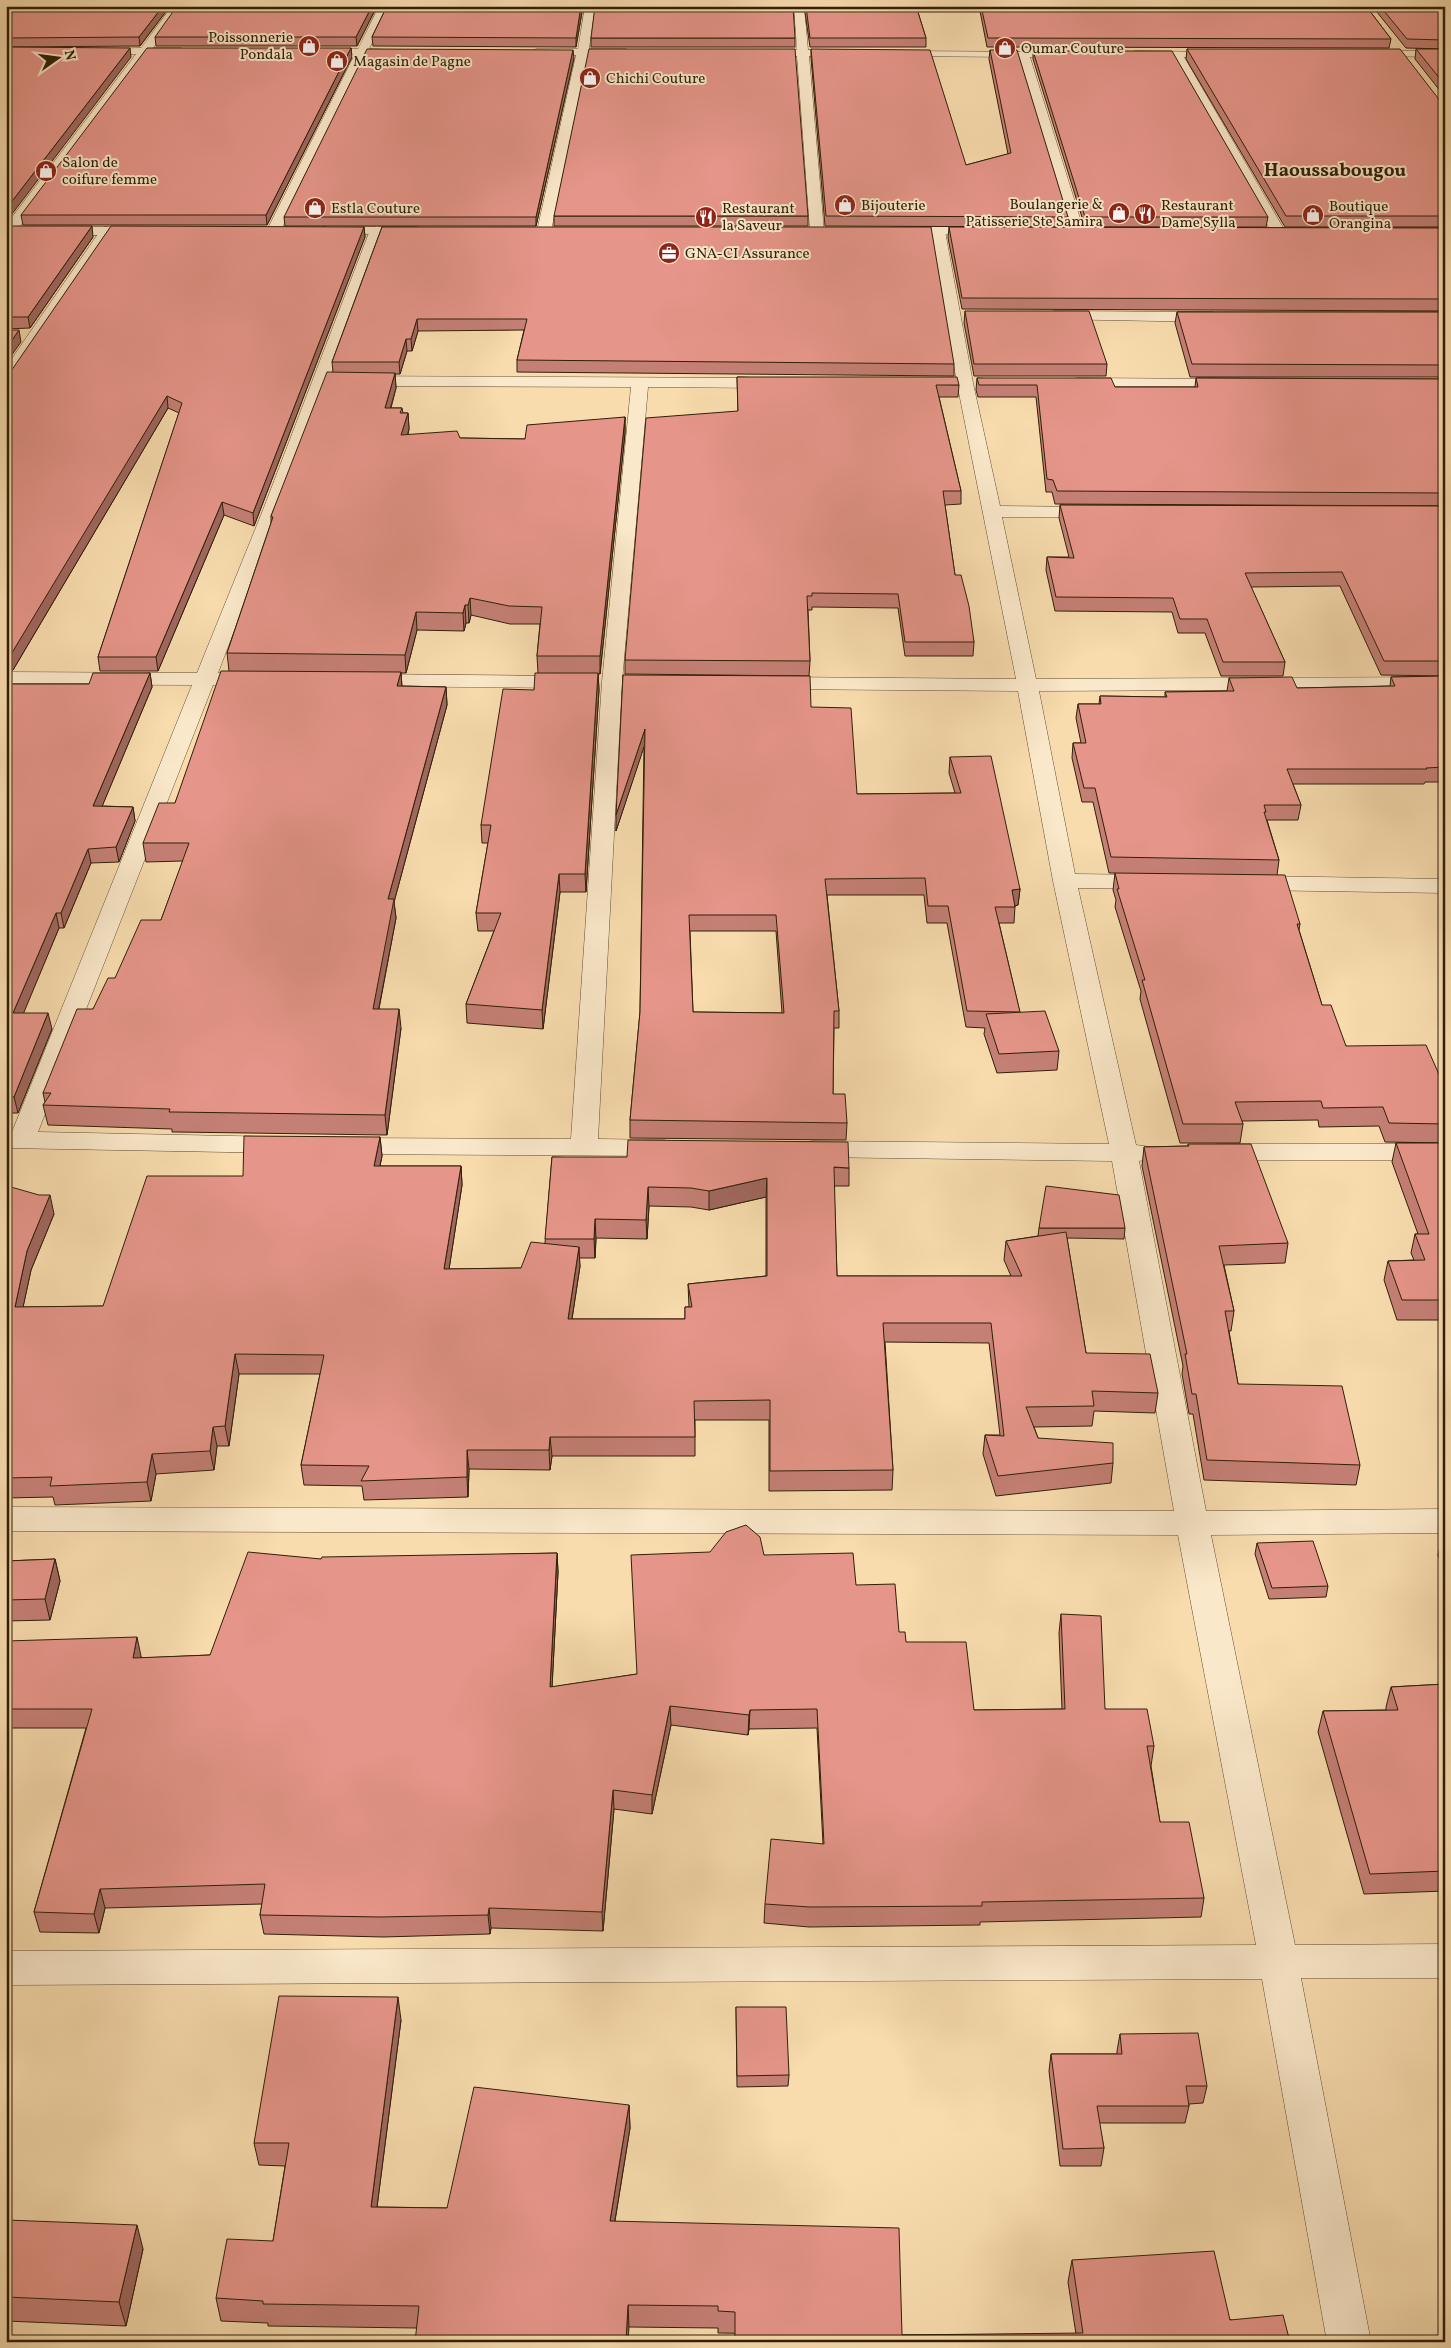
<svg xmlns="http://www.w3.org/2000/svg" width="1451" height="2348" font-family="Vollkorn,serif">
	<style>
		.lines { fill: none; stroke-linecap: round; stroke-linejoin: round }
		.street-casing { stroke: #624e32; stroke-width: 1 }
		.secondary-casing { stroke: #301f08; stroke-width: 1 }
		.street { fill: #fae8ca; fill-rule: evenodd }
		.secondary { fill: #fae8ca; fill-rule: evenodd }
		.wall { fill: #c58076; stroke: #301f08; fill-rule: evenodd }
		.shaded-wall { fill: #a06860; stroke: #301f08 }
		.building { fill: #e59589; stroke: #301f08; fill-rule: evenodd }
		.labels { text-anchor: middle; stroke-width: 4; stroke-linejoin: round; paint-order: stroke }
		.far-poi-label { font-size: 15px; fill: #301f08; stroke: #fae8ca; text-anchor: start }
		.far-district-label { font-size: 19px; font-weight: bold; fill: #301f08; stroke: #fae8ca }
	</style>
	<rect width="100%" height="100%" fill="#f8dcae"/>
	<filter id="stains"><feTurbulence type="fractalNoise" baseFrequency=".004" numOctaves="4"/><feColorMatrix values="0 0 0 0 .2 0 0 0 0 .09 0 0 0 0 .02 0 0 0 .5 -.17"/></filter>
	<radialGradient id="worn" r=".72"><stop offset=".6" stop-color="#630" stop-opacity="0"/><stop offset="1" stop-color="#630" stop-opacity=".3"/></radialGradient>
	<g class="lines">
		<g class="street-casing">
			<g id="street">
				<path d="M172 6H183L153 48H181L187 51 185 53 148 54 14 234 6 235V225L136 54H94L88 51 90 49 141 48Z"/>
				<path d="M379 6H390L369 49 403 50 409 53 403 56H366L281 230 274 234 269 233 267 230 354 56 314 55 308 52 314 49H358Z"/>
				<path d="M585 6H595L589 49H626L632 52 626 55H588L551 231 544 235 537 231 576 55H536L530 52 536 49H578Z"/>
				<path d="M794 6H804L808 50H848L854 53 848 56H809L824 231 817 235 810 231 797 56H759L753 53 759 50H797Z"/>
				<path d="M894 51 1075 52 1077 54 1075 56 1071 57H1030L1084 231 1082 234H1072L1070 231 1018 57 890 56 888 54 890 52Z"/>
				<path d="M1136 51 1227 52 1229 54 1227 56 1223 57H1184L1285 231 1283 234H1273L1271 231 1172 57 1132 56 1130 54 1132 52Z"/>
				<path d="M1366 51H1445V57L1362 56 1360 54 1362 52Z"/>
				<path d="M377 226 384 230 330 376 774 378 780 380 782 383 780 386 774 388 648 387 622 682 598 1139 664 1140 674 1142 678 1148 674 1154 664 1156 343 1154 333 1152 329 1146 333 1140 343 1138 571 1139 602 682 631 387 327 386 218 673 263 675 266 679 263 683 213 685 38 1132 280 1137 290 1139 294 1145 290 1151 280 1153 6 1148V1132H12L192 685 6 684V672L197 673 263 510 370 230Z"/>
				<path d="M107 227 114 231 12 382 6 384V367L102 228Z"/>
				<path d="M938 227 945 231 973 383 1000 506 1096 507 1102 508 1105 512 1102 516 1096 517H1002L1036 679 1445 677V689L1039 691 1075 874 1151 875 1159 877 1163 882 1159 887 1151 889 1078 888 1136 1145 1151 1147 1155 1153 1151 1159 1139 1161 1206 1511 1445 1509V1533L1211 1535 1295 1945 1445 1944V1978H1301L1371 2342H1327L1262 1979 6 1985V1951L1256 1945 1178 1535 6 1531V1507L1174 1511 1112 1161 812 1157 802 1155 798 1149 802 1143 812 1141 1109 1144 1053 881 1018 691 774 689 767 687 764 683 767 679 774 677 1016 679 957 383 931 231Z"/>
				<path d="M1054 311 1213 312 1221 317 1213 322 1049 319 1046 316 1049 313Z"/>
				<path d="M1077 378 1231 379 1237 381 1239 384 1237 387 1231 389 1071 386 1069 383 1071 380Z"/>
				<path d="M364 674 571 676 578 678 581 682 578 686 571 688 364 686 357 684 354 680 357 676Z"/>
				<path d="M1251 876 1445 879V893L1251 890 1243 888 1239 883 1243 878Z"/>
				<path d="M1217 1144H1445V1160H1217L1207 1158 1203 1152 1207 1146Z"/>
			</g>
		</g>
		<g class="secondary-casing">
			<g id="secondary">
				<path d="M328 226 417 227 424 231 417 235 323 233 321 230 323 227Z"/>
				<path d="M6 227H145L152 231 145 235H6Z"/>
				<path d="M895 227H985L992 231 985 235 890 234 888 231Z"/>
			</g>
		</g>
		<use href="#street" class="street"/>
		<use href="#secondary" class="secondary"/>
	</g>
	<g class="wall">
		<path d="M6 6H170L140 46 6 47Z"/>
		<path d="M377 6 357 46H156L155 37Z"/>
		<path d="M387 6H583L576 47 373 46 372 37Z"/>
		<path d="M804 6H916L926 38V47H810Z"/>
		<path d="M979 6H1366L1391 39 1389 48 987 47Z"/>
		<path d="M1372 6H1445V49L1406 48Z"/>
		<rect x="591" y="38" width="204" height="9"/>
		<path d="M351 48 352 57 267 225H23L21 215Z"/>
		<path d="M811 49 966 165 1008 154 989 59 990 50 1068 217 1067 227 825 226 811 58Z"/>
		<path d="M1187 49 1445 103V227H1285L1186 59Z"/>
		<path d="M1416 49H1445V97L1415 59Z"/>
		<path d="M1033 51 1268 217 1266 227H1085L1033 59Z"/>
		<path d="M574 58 536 226H285L284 217Z"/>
		<rect x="554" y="216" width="254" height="10"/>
		<path d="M6 226 93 237 30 328 6 329Z"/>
		<path d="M364 227 365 237 254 526 224 515 158 671H100L98 657 179 413 168 408 13 670 11 371Z"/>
		<path d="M382 227 954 364V376L517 372V360L524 330 418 331 412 351H407L400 374H395L396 388 391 408H402L403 413H408L409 429 408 435 460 438 525 439 625 417V433L600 674H598L599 690 586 892H560L543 1029 467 1023 466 1004 494 931H478L476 913 488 843H482L481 825 534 690 538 673 537 656 540 624H510L471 615 469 623H466L464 631 417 630 406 673H401L402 686 446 687 447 705 394 902 396 918 379 1009 401 1028 387 1135 176 1132H172V1129L48 1125 43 1105 45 1102 43 1093 93 1009 115 978 161 920 183 861 146 862 143 843 175 803 229 671 227 653 271 523V516L333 372 332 362Z"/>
		<path d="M949 227 1445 228V311L962 309 948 238Z"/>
		<path d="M965 311 1107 364 1106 376H974L964 323Z"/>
		<path d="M1177 312H1445V377H1190L1175 323Z"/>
		<path d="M737 377 959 385 958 397H939L961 491V504L945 505 955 575 974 642 973 656H905L898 608 812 607V610H808L810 661 809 676 625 674V660L738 411Z"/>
		<path d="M977 378 1115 387H1195L1196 378 1445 379V506L1055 504 1052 492H1046L1036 397H978L976 390Z"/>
		<path d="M1060 505 1445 506V676L1381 675 1340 586 1251 587 1285 662 1283 676H1221L1205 633H1178L1172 612 1055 611 1046 570 1047 557H1069L1059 518Z"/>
		<path d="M150 673 152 687 102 806 133 807 135 821 119 862 91 863 64 928H59L23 1013 52 1029 18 1113H6V684H89Z"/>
		<path d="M623 675 811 707 857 794 955 793 949 773 950 757 1020 889 1018 905 1015 906 1014 923H999L1020 1013 1059 1051 1057 1070 997 1073 984 1034 985 1028 966 1027 947 923H927L924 895H827L839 1011V1028H834L833 1094 847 1123 846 1140 630 1138V1120L640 1012 644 746 616 831ZM690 931H776L782 1013 693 1012Z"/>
		<path d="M1445 676V782H1425L1424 784H1293L1301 805 1298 820H1267L1279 860 1277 875 1300 924 1299 930 1322 1005 1346 1046 1445 1088V1143L1385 1142 1379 1126 1319 1127 1318 1120 1242 1121 1243 1124 1240 1143H1180L1140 999 1141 991 1115 907 1116 900 1113 890 1115 873H1109L1093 802H1082L1072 758 1073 743H1081L1076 718 1078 704H1099L1100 696 1165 697V692L1227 691 1229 678 1297 688 1390 686 1391 677Z"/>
		<path d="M380 1137 382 1156 380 1166H461L462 1185 449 1269 521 1268 545 1243 552 1157 849 1168V1186H834L837 1276H1011L1004 1260 1006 1241 1038 1236 1039 1228H1125L1124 1239 1067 1238 1086 1353 1158 1393 1155 1413 1094 1411 1092 1426 1034 1427 1038 1438 1113 1463 1111 1483 996 1496 983 1454 985 1435H1000L989 1343 885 1342 893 1470 892 1490 769 1491V1420H695V1456H552L550 1470 469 1469 468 1497 364 1500 362 1486 304 1485 301 1465 320 1374H239L229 1446H217L214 1470 156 1474 151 1501 55 1505 53 1497 6 1498V1201L54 1214 31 1270 23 1307 103 1306 243 1176ZM766 1197V1276L688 1284 689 1307H685V1319H572L580 1266 579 1258H595L596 1238 647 1239 649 1206 691 1207 709 1210Z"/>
		<path d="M1396 1143H1445V1320H1397L1384 1280 1388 1261 1414 1260 1411 1253 1415 1234H1418L1392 1162Z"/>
		<path d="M1188 1144 1288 1243 1285 1263 1224 1265 1234 1311 1231 1331H1229L1238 1384 1360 1465 1356 1485 1204 1480 1193 1414H1189L1182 1374 1183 1366 1142 1166 1144 1147 1188 1146Z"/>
		<path d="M1443 1535H1445V1575L1438 1555Z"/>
		<path d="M1257 1543 1328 1586 1326 1597 1269 1599 1255 1554Z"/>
		<path d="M557 1553 558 1572 552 1687 637 1674 764 1555 856 1585 899 1632 906 1642 974 1710 1062 1709 1059 1633 1061 1614 1105 1709 1154 1746 1151 1766 1160 1822 1204 1898 1201 1917 980 1922V1925L809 1927 764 1923 765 1904 823 1844 817 1728 749 1729 748 1735 671 1725 652 1814 614 1809 603 1931 491 1928 490 1934 383 1937 264 1934 260 1915 262 1904 105 1908 99 1933 40 1932 34 1912 86 1728H6V1641L141 1656V1658L210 1655 321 1559Z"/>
		<path d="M55 1559 60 1581 50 1620 6 1621V1561Z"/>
		<path d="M1445 1684V1891L1364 1894 1318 1732 1323 1711 1386 1710V1707L1391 1687Z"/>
		<path d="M736 2007 789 2075 788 2086 737 2087Z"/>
		<path d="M401 2020 377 2207 447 2208 629 2105 630 2128 615 2221 902 2335 1076 2334 1068 2282 1072 2260 1290 2342 718 2333V2328L629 2327 416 2328 268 2326V2323L221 2321 216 2298 273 2241 285 2166 259 2165 254 2143Z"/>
		<path d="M1120 2034 1207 2086 1203 2103 1189 2104V2106L1185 2123H1099L1104 2148 1101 2166H1060L1049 2071 1051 2054H1117V2051Z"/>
		<path d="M6 2220 143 2249 126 2326 6 2321Z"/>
	</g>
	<g class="shaded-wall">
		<path d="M163 6H170L140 46 139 37Z"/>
		<path d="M372 6H377L357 46 356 37Z"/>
		<path d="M581 6H583L576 47V38Z"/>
		<path d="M130 48 131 57 6 222V209Z"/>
		<path d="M351 48 352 57 267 225 266 215Z"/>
		<path d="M573 50 574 58 536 226V217Z"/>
		<path d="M92 226 93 237 30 328 28 317Z"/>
		<path d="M364 227 365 237 254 526 253 513Z"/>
		<path d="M417 319 418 331 412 351 411 339Z"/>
		<path d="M19 330 21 342 6 363V349Z"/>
		<path d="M406 339 407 351 400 374 399 362Z"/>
		<path d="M395 373 396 388 386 424 385 408Z"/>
		<path d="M167 396 168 408 13 670 6 672V657Z"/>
		<path d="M408 413 409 429 403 451 401 435Z"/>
		<path d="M625 417V433L600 674V656Z"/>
		<path d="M222 502 224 515 158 671 156 657Z"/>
		<path d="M470 598 471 615 469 623 468 605Z"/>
		<path d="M465 605 466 623 464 631 463 613Z"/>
		<path d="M416 612 417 630 406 673 405 655Z"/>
		<path d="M401 672 402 689 397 686Z"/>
		<path d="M150 673 152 687 96 821 93 806Z"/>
		<path d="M598 673 599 690 586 892 585 874Z"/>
		<path d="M446 687 447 705 394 902 396 918 375 1028 373 1009 388 899Z"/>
		<path d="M645 729V744L616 831V815Z"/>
		<path d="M133 807 135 821 119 862 116 847Z"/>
		<path d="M88 849 91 863 64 928 61 913Z"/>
		<path d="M559 874 560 892 543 1029 542 1010Z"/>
		<path d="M1020 889 1018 905 1011 907 1012 890Z"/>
		<path d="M56 913 59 928 17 1029 13 1013Z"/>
		<path d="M399 1009 401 1028 387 1135 385 1115Z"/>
		<path d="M48 1013 52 1029 18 1113 14 1097Z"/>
		<path d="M380 1137 382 1156 376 1184 374 1166Z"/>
		<path d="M461 1166 462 1185 446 1289 444 1269Z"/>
		<path d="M767 1178 766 1197 709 1210V1191Z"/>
		<path d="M648 1187 649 1206 647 1239 646 1220Z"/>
		<path d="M50 1195 54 1214 31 1270 19 1326 15 1307 27 1251Z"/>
		<path d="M595 1219 596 1238 595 1258 594 1239Z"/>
		<path d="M579 1247 580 1266 569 1338 568 1319Z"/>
		<path d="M235 1354 239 1374 229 1446 225 1426Z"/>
		<path d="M213 1427 217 1446 214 1470 210 1451Z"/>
		<path d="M550 1437 552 1456 550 1470 549 1450Z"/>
		<path d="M467 1450 469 1469 468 1497 467 1477Z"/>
		<path d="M152 1454 156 1474 151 1501 147 1482Z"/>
		<path d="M557 1553 558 1572 551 1707 550 1687Z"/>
		<path d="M55 1559 60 1581 50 1620 45 1599Z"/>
		<path d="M137 1637 141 1656 137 1678 133 1658Z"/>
		<path d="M670 1706 671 1725 652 1814V1795Z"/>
		<path d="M750 1710 749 1729 748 1735 749 1715Z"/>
		<path d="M613 1790 614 1809 603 1931 602 1912Z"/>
		<path d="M100 1889 105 1908 99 1933 94 1914Z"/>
		<path d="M489 1908 491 1928 490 1934 488 1915Z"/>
		<path d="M398 1997 401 2020 374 2230 371 2207Z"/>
		<path d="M629 2105 630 2128 611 2244 610 2221Z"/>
		<path d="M137 2225 143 2249 126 2326 119 2302Z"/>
		<path d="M628 2305 629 2327 628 2342H626Z"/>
	</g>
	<g class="building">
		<path d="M6 6H163L139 37 6 38Z"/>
		<path d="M177 6H372L356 37H155Z"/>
		<path d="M387 6H581L576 38 372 37Z"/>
		<path d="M595 6H793L795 38H591Z"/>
		<path d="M806 6H916L926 38H810Z"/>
		<path d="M981 6H1366L1391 39 988 38Z"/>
		<path d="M1380 6H1445V40L1407 39Z"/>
		<path d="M6 47 130 48 6 209Z"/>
		<path d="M147 48H351L266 215H21Z"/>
		<path d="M367 49 573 50 536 217H284Z"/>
		<path d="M589 49H795L808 216H554Z"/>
		<path d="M811 49 930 50 966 165 1011 153 990 50H1017L1068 217 826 216Z"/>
		<path d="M1187 49H1400L1441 102 1445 103V216H1286Z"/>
		<path d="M1416 49H1445V85Z"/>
		<path d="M1033 51H1172L1268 217H1085Z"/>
		<path d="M6 226H92L28 317H6Z"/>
		<path d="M111 226 364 227 253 513 222 502 156 657H98L182 403 167 396 10 656 6 657V373L11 371Z"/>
		<path d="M382 227H931L954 364 517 360 527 319H417L411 339H406L399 362H332Z"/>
		<path d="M949 227 1445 228V299L962 298Z"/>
		<path d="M965 311H1089L1107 364H974Z"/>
		<path d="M1177 312H1445V365L1192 364Z"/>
		<path d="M6 330H19L6 349Z"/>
		<path d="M327 372 395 373 385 408H402L400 413H408L401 435 457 431 460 438 525 439 527 425 625 417 600 656H537L542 607 509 606 470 598 468 605H465L463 613 416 612 405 655 227 653 273 517 271 516Z"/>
		<path d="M737 377H957L959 385H936L961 491H943L955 575H961L969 606 974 642H905L898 594 812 593V596H807L810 661 625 660 646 418 738 411Z"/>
		<path d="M977 378H1111L1115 387H1198L1196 378 1445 379V493L1057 491 1053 480 1047 479 1037 385H979Z"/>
		<path d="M1060 505 1445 506V661H1384L1342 572 1245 573 1285 662H1223L1207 619H1180L1173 598 1056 597 1047 557 1074 558Z"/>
		<path d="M221 671 401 672 397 686 446 687 388 899H394L373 1009H399L385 1115 173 1112H169L170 1109 43 1105 51 1093H43L77 1009H93L108 978H115L141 920H161L189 843H143L159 803H175Z"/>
		<path d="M93 673H150L93 806 133 807 116 847 88 849 61 913H56L13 1013H48L14 1097H6V684H89Z"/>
		<path d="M535 673H598L585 874H559L542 1010 466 1004 501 913H476L491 825H481L503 689 534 690Z"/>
		<path d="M623 675 810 676 811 707 851 708 857 794 961 793 950 757 991 756 1020 889 1012 890 1015 907H995L1020 1012 967 1011 948 906H928L925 878 825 879 839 1011H834L833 1094H845L847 1123 630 1120 640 1012 645 729 616 815ZM689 915H776L784 1013 693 1012Z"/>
		<path d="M1445 676V767L1426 768 1427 769H1287L1301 805H1264L1266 812H1264L1279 860 1111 857 1095 788H1084L1073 743H1086L1078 704H1101L1100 696 1167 697 1165 692 1234 691 1229 678 1292 677 1297 688 1395 686 1391 677Z"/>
		<path d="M1115 873 1285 875 1300 924H1297L1322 1005H1331L1346 1046 1426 1045 1445 1088V1124L1389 1123 1383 1107 1323 1108 1321 1101 1235 1102 1243 1124H1183L1142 980H1145L1117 889H1119Z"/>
		<path d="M1045 1011 1059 1051 999 1054 986 1014Z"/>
		<path d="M244 1136 380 1137 374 1166H461L444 1269 521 1268 531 1242 579 1247 568 1319H685V1307H692L688 1284 767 1276V1178L709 1191 691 1188 648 1187 646 1220 595 1219 594 1239H545L552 1157H627L628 1140 848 1142 849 1168 834 1167 837 1276H1022L1006 1241 1066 1232 1086 1353 1150 1354 1158 1393 1092 1391 1094 1406 1026 1407 1038 1438 1113 1443V1463L998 1476 985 1435 1004 1436 991 1323H883L893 1470 770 1471V1400L694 1401 695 1437H550L549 1450H467V1477L361 1481 369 1466 301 1465 324 1355 235 1354 225 1426 213 1427 210 1451 152 1454 147 1482 50 1486 52 1477 6 1478V1201L11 1187 39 1195H50L27 1251 15 1307 103 1306 147 1176H243Z"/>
		<path d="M1396 1143H1445V1300H1402L1388 1261 1425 1260 1415 1234H1429Z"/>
		<path d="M1188 1144H1251L1288 1243 1219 1246 1234 1311H1225L1238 1384 1342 1386 1360 1465 1207 1460 1196 1394H1192L1185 1354H1187L1144 1147 1189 1146Z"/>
		<path d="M1046 1186 1119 1195 1125 1228H1039Z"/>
		<path d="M746 1525 760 1537 764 1555 853 1553 856 1585 895 1584 899 1632H905L906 1642H966L974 1710 1065 1709 1061 1614 1101 1616 1105 1709H1147L1154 1746H1147L1160 1822H1189L1204 1898 982 1902V1906L810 1907 765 1904 771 1839 824 1844 817 1709 750 1710 749 1715 670 1706 652 1795 613 1790 602 1912 489 1908 488 1915 380 1917 260 1915 265 1884 100 1889 94 1914 34 1912 92 1709H6V1641L137 1637 133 1658 210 1655 248 1552 321 1559 322 1557 557 1553 550 1687 637 1674 631 1555 710 1552 726 1532Z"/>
		<path d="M1313 1541 1328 1586 1272 1588 1257 1543Z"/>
		<path d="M55 1559 45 1599 6 1600V1561Z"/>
		<path d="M1445 1684V1871L1370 1874 1323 1711 1398 1710 1391 1687Z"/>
		<path d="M279 1996 398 1997 371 2207 447 2208 474 2087 629 2105 610 2221 899 2228 902 2335 1083 2333 1072 2260 1214 2251 1230 2320 1283 2315 1290 2342H735V2312L718 2311V2306L628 2305 626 2342H415L419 2306 263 2304V2301L216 2298 227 2239 273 2241 289 2143H254Z"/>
		<path d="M736 2007H786L789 2075 737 2076Z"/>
		<path d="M1198 2033 1207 2086H1186L1189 2106H1097L1104 2148 1063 2149 1051 2054H1122L1120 2034Z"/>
		<path d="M6 2220 137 2225 119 2302 6 2297Z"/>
	</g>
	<defs>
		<g id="shop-disc" transform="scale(1.125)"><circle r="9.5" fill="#8f2418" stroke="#fae8ca"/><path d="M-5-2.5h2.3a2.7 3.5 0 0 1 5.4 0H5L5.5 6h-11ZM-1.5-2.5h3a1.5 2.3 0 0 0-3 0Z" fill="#fff"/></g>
		<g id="restaurant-disc" transform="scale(1.125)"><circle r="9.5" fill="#8f2418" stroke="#fae8ca"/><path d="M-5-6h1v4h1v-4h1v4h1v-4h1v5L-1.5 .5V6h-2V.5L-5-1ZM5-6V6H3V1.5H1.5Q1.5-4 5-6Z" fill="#fff"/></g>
		<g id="office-disc" transform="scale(1.125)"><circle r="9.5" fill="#8f2418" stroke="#fae8ca"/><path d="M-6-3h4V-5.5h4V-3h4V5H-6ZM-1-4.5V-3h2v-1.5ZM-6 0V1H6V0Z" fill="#fff"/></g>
	</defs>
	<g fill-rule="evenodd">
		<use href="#shop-disc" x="309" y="46"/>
		<use href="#shop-disc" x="1005" y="48"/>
		<use href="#shop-disc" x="337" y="61"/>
		<use href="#shop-disc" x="590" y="78"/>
		<use href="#shop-disc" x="46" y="171"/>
		<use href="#shop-disc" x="845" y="205"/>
		<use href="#shop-disc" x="315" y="208"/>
		<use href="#shop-disc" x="1119" y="213"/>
		<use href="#restaurant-disc" x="1145" y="214"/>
		<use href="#shop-disc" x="1313" y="215"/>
		<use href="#restaurant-disc" x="706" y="217"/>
		<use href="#office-disc" x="669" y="253"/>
	</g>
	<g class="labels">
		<g class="far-poi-label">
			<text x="293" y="42" text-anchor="end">Poissonnerie<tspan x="293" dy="17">Pondala</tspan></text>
			<text x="1021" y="53">Oumar Couture</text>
			<text x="353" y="66">Magasin de Pagne</text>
			<text x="606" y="83">Chichi Couture</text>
			<text x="62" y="167">Salon de<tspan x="62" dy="17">coifure femme</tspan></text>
			<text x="1103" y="209" text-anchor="end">Boulangerie &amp;<tspan x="1103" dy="17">Patisserie Ste Samira</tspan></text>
			<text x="861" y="210">Bijouterie</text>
			<text x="1161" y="210">Restaurant<tspan x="1161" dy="17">Dame Sylla</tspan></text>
			<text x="1329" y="211">Boutique<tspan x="1329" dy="17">Orangina</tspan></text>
			<text x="331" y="213">Estla Couture</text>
			<text x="722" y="213">Restaurant<tspan x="722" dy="17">la Saveur</tspan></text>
			<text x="685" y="258">GNA-CI Assurance</text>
		</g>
		<g class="far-district-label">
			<text x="1335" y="176">Haoussabougou</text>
		</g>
	</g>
	<rect width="1451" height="2348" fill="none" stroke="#f8dcae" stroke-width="25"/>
	<rect x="8" y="8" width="1436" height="2333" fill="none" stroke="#301f08" stroke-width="2.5"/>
	<rect x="12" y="12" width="1426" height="2323" fill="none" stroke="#301f08"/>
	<g transform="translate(58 58) rotate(76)" stroke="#fae8ca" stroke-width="4" paint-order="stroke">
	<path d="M0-4L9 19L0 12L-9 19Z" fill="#301f08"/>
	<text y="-8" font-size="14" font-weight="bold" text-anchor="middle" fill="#301f08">N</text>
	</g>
	<rect width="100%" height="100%" filter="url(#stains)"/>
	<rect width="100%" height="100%" fill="url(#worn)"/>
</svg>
